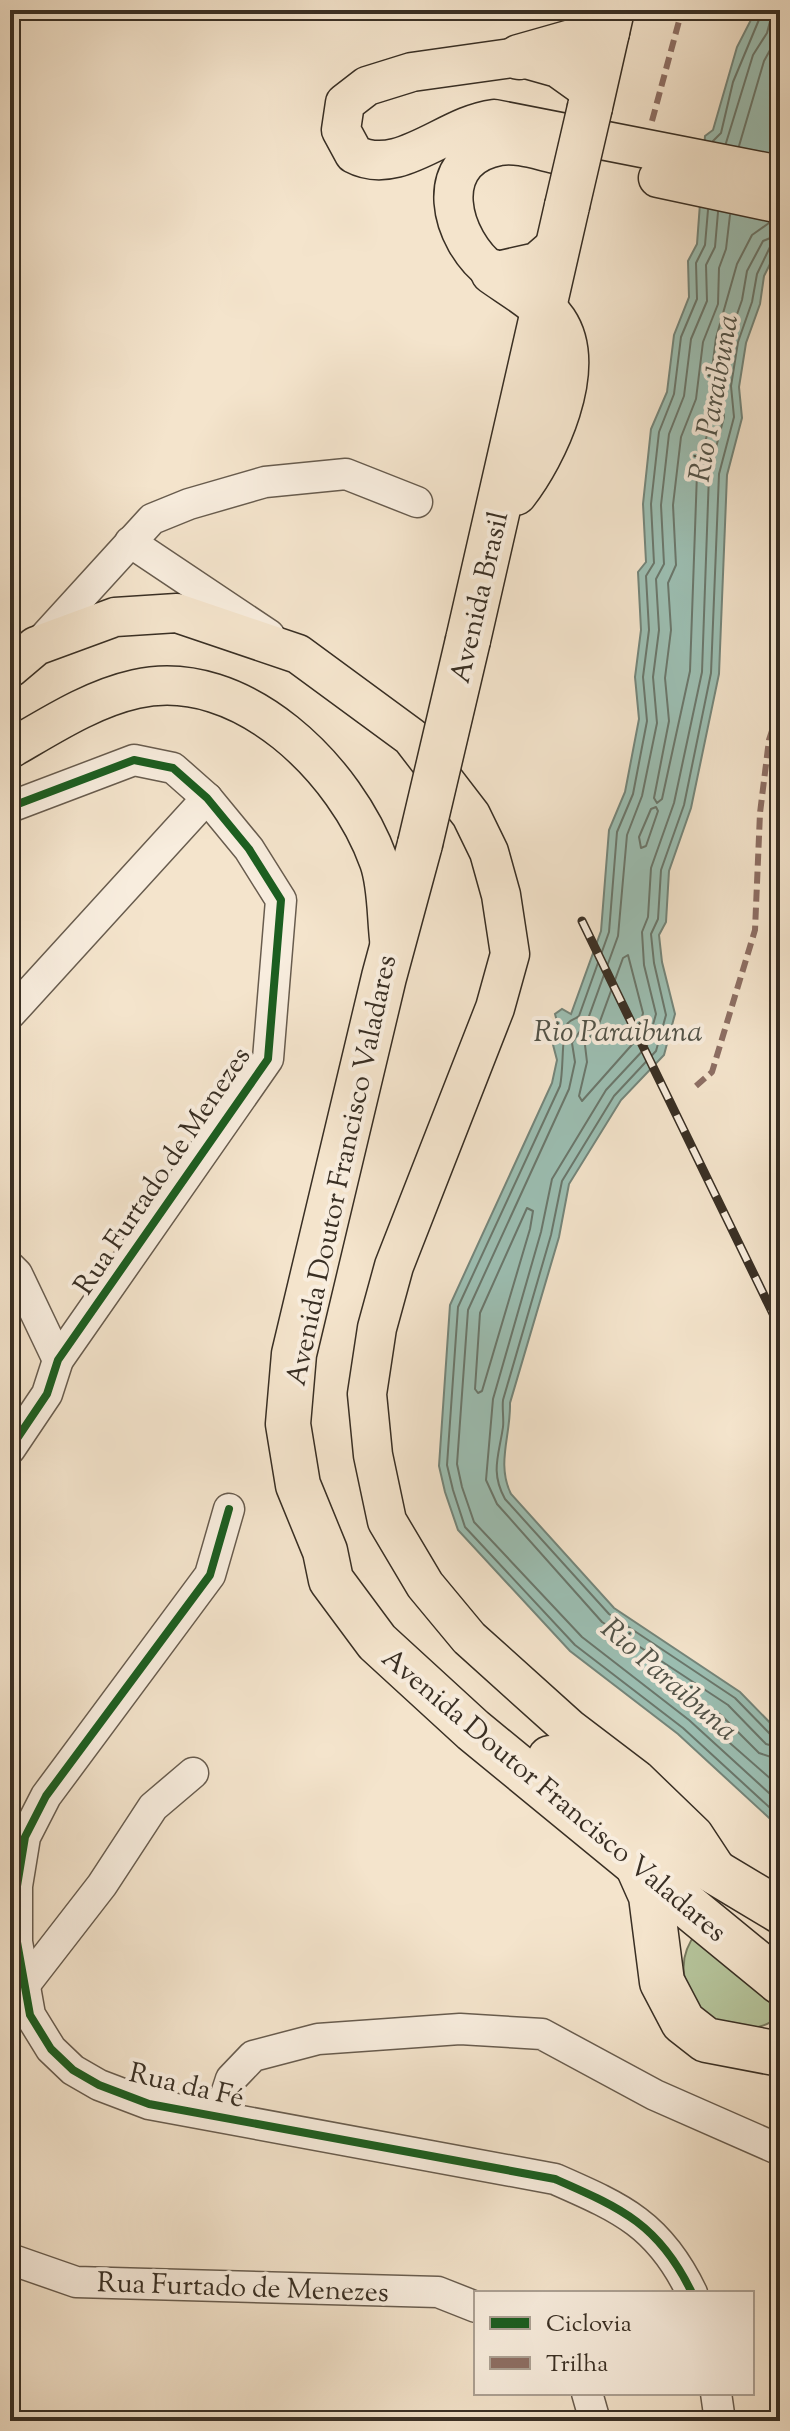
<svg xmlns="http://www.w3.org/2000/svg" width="790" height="2431" font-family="'Sorts Mill Goudy',serif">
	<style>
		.green { fill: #b6c59c; stroke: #787a60; stroke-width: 2 }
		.water { fill: #9cbfb3; stroke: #74857a; stroke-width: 2 }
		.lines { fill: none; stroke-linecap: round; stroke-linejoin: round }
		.shore { stroke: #6a776c; stroke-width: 2 }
		.minor-casing { stroke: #685c4e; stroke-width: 33 }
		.major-casing { stroke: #392f24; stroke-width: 41 }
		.highway-casing { stroke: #392f24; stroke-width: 47 }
		.minor { stroke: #f8edde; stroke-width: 30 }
		.major { stroke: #f4e4cc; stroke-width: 38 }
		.highway { stroke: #f4e4cc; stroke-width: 44 }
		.rail-casing { stroke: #392f24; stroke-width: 9 }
		.rail { stroke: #f8edde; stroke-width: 6; stroke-dasharray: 18; stroke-linecap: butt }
		.highway-bridge-casing { stroke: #392f24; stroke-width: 47; stroke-linecap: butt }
		.highway-bridge { stroke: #f4e4cc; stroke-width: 44 }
		.quiet { stroke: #8d6e63; stroke-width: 6; stroke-dasharray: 12 6; stroke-linecap: butt }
		.cycleway-casing { stroke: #f8edde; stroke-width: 13 }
		.cycleway { stroke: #1b5e20; stroke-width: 8 }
		.labels { text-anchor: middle; stroke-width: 8; stroke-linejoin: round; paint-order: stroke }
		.street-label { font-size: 28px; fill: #392f24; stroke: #f8edde }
		.water-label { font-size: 30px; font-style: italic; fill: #525348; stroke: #f8edde }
	</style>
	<rect width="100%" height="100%" fill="#f4e4cc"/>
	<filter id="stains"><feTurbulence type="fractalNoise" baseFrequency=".0025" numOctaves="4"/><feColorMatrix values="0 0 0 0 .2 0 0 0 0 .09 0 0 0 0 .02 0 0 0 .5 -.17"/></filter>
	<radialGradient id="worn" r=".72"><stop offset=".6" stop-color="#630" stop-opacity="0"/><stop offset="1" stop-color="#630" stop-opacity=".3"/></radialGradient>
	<path class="green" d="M697 1932 780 1998V2015C756 2038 729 2025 699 2019 686 1986 673 1962 697 1932Z"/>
	<path class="water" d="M756 10H780V244L764 276 760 304 746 343 739 387 742 418 727 475 719 674 691 808 669 871 666 922 659 935 662 962 675 1014 664 1055 621 1100 569 1184 559 1237 510 1403C511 1435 496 1464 511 1494L614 1608 740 1692 780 1733V1828L678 1734 570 1651 458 1530 445 1492 439 1466 450 1305 552 1083 557 1060 552 1041 559 1029 555 1014 562 1009 571 1014 601 931 609 830 625 792 639 719 635 677 641 630 638 572 646 562 643 504 651 429 667 392 674 335 689 297 688 261 697 244 705 136 713 130 737 47Z"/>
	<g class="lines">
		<g class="shore">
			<path d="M713 141 721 133 733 82 763 10"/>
			<path d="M726 143 753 55 767 33 773 10"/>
			<path d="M739 146 764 61 780 32"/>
			<path d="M708 210 705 245 696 263 697 299 681 337 674 394 659 432 651 504 654 563 646 576 649 630 643 677 647 721 633 794 617 832 609 932 579 1016C576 1019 571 1019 568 1023 561 1031 564 1069 560 1086L458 1307 447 1465 453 1490 465 1527 575 1645 683 1728 780 1817"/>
			<path d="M718 212 715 247 706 265 707 301 691 339 684 396 669 434 661 505 664 564 656 579 659 630 653 677 657 723 642 796 627 835 618 936 588 1019 572 1043 575 1062 569 1089 468 1310 457 1464 462 1487 474 1522 582 1637 689 1720 780 1803"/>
			<path d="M730 215 726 249 719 268 718 304 703 342 696 399 681 437 673 505 676 565 668 583 671 630 665 678 669 721 654 798 657 803 662 799 690 671 697 473 712 416 710 385 716 338 737 264 752 235 769 223"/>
			<path d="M780 234 763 241 747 271 742 300 728 340 721 386 724 417 709 474 702 672 674 803 651 868 648 917 642 932 644 965 656 1014 647 1046 606 1090 552 1179 541 1232 493 1399 486 1480 497 1504 602 1622 728 1705 766 1744 780 1748"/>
			<path d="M780 244 770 247 757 274 752 302 738 342 731 386 734 417 719 474 711 673 684 805 661 870 658 919 651 934 654 963 666 1015 656 1051 614 1096 562 1181 551 1235 503 1400C502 1409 504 1419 503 1427 499 1455 490 1472 505 1499L609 1614 735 1698 771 1735 780 1738"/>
			<path d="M656 807 658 811 646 846 641 848 639 837 651 809Z"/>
			<path d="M628 955 643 1013 637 1039 582 1101 579 1096 587 1062 585 1045 599 1024 623 958Z"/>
			<path d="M527 1208 533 1211 530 1229 482 1391 478 1393 475 1389 480 1313Z"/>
			<path d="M780 1760 759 1753 721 1715 671 1681 665 1682 666 1687 780 1787"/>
		</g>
		<g class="minor-casing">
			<g id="minor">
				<path d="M130 542 269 635"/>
				<path d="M38 644 152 519 189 504 265 482 346 474 417 502"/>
				<path d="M10 807 134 760 173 768 207 798 249 849 281 900 268 1059 58 1360 47 1394 10 1449"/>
				<path d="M10 1014 207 798"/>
				<path d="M10 1267 17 1274 58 1360"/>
				<path d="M229 1509 210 1575 46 1796 25 1837 17 1886V1942L30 2015 51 2049 73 2070 99 2085 149 2104 555 2179C621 2208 659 2224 692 2293"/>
				<path d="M23 1987 102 1885 153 1807 193 1773"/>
				<path d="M219 2116 231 2079 253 2056 318 2039 460 2029 542 2034 655 2095 780 2150"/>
				<path d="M10 2259 76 2282 438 2292 476 2307"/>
				<path d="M587 2393 595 2421"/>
				<path d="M716 2393 720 2421"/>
			</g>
		</g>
		<g class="major-casing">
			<g id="major">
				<path d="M593 93 558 68 519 57 412 72 367 86 345 103 341 130 354 154C399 178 446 125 494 119L780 175"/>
				<path d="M555 154C537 150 518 143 499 146 429 159 450 241 493 272L537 262 560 242"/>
				<path d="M658 178 780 204"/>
				<path d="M10 668 36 646 115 617 177 613 298 654 411 737 471 815 489 852 501 895 510 954 495 1008 394 1266 377 1328 367 1394 373 1455 387 1521 425 1585 469 1638 569 1728 636 1779 694 1835 719 1873"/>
				<path d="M10 749C50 726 91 699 136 689 242 665 347 771 379 862 388 887 386 920 390 947"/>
			</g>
		</g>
		<g class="highway-casing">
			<g id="highway">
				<path d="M519 57 607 32"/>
				<path d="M590 107 612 10"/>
				<path d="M493 272C514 287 540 301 555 322 586 368 545 455 515 493"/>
				<path d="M468 640 567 206"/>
				<path d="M420 844 384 977 294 1354 288 1424 298 1485 325 1551 331 1580 377 1642 473 1730 780 1982"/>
				<path d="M550 1758 635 1824 780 1911"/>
				<path d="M639 1869 651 1896 662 1982 683 2022 706 2040 780 2054"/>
			</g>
		</g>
		<use href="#minor" class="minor"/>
		<use href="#major" class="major"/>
		<use href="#highway" class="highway"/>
		<g class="rail-casing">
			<path id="rail" d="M582 921 780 1328"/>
		</g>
		<use href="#rail" class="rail"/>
		<g class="highway-bridge-casing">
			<g id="highway-bridge">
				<path d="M567 206 590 107"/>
				<path d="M420 844 468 640"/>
			</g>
		</g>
		<use href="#highway-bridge" class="highway-bridge"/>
		<g class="quiet">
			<path d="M652 121 682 10"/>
			<path d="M696 1086 712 1072 755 930 760 813 769 740 780 706"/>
		</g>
		<g class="cycleway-casing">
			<g id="cycleway">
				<path d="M10 807 134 760 173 768 207 798 249 849 281 900 268 1059 58 1360 47 1394 10 1449"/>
				<path d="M229 1509 210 1575 46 1796 25 1837 17 1886V1942L30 2015 51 2049 73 2070 99 2085 149 2104 555 2179C621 2208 659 2224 692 2293"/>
			</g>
		</g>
		<use href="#cycleway" class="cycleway"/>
	</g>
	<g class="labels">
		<g class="street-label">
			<text transform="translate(478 597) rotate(-77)" y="10">Avenida Brasil</text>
			<text transform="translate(161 1170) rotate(-56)" y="10">Rua Furtado de Menezes</text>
			<text transform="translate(340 1170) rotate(-78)" y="10">Avenida Doutor Francisco Valadares</text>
			<text transform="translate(555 1794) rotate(40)" y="10">Avenida Doutor Francisco Valadares</text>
			<text transform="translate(187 2084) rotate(13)" y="10">Rua da Fé</text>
			<text transform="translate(243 2286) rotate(2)" y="10">Rua Furtado de Menezes</text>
		</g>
		<g class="water-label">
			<text transform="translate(713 398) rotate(-80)" y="10">Rio Paraibuna</text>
			<text x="618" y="1041">Rio Paraibuna</text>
			<text transform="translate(670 1679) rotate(41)" y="10">Rio Paraibuna</text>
		</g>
	</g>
	<rect width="790" height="2431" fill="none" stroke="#f4e4cc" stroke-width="40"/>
	<rect x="12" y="12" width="766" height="2407" fill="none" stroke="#392f24" stroke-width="4"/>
	<rect x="20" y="20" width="750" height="2391" fill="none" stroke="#392f24" stroke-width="2"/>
	<rect x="474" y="2291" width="280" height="104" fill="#f8edde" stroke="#aca194" stroke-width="2"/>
	<rect x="490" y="2317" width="40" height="12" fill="#1b5e20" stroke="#aca194" stroke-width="2"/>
	<text x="546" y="2331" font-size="24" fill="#392f24">Ciclovia</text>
	<rect x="490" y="2357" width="40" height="12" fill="#8d6e63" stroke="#aca194" stroke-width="2"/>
	<text x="546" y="2371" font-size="24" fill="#392f24">Trilha</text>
	<rect width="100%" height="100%" filter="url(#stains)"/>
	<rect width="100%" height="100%" fill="url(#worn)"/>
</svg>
